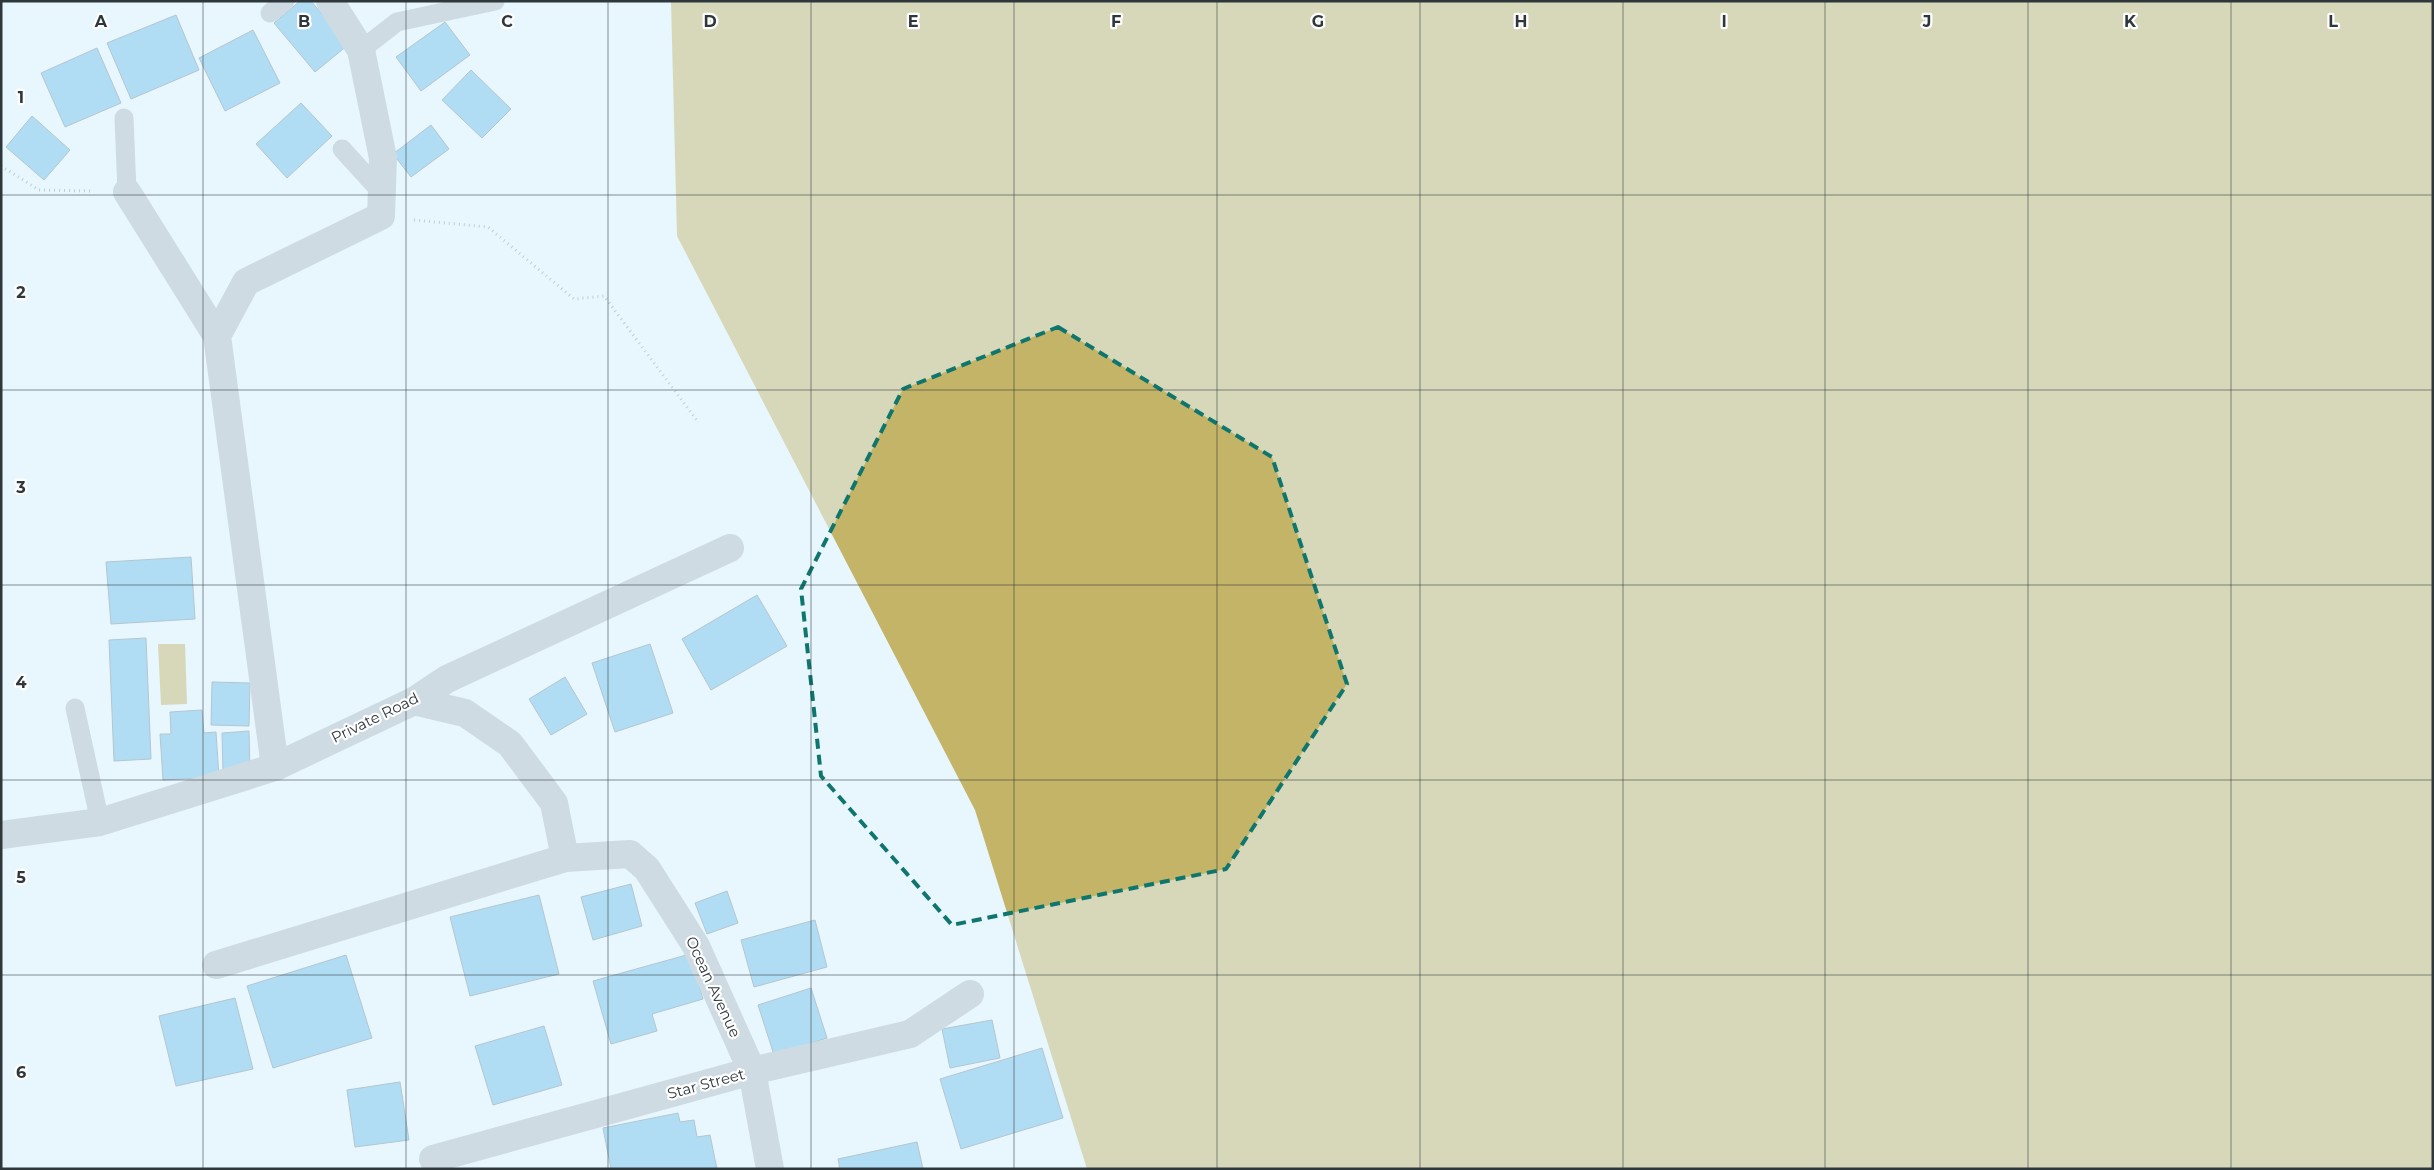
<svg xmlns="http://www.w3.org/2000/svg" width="2434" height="1170" font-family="Montserrat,sans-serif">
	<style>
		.forest { fill: #c4b467 }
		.building { fill: #6ebee8; stroke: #768c98 }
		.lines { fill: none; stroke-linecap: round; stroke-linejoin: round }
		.path { stroke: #919da4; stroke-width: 3; stroke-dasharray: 1 4; stroke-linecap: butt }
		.lane { stroke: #b0bbc0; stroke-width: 19 }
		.street { stroke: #b0bbc0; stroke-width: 28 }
		.marked { fill: none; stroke: #0f766e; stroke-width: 4; stroke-dasharray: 10 6; stroke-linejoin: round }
		.grid { fill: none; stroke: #2e373c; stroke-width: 1; stroke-opacity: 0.55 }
		.labels { text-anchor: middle; stroke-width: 4.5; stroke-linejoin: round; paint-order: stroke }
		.street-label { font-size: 15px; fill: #2e373c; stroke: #fff }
		.grid-label { font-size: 16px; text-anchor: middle; font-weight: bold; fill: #2e373c; stroke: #fff; stroke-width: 4.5; stroke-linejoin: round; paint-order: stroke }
	</style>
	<rect width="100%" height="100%" fill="#e8f6fe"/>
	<g class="forest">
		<path d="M671 1H2433V1169H1087L975 810 677 236Z"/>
		<path d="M158 644H185L187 704 161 705Z"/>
	</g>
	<g class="building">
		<path d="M300 1H311L348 45 315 72 274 23Z"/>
		<path d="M176 15 199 70 131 99 107 43Z"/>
		<path d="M445 22 470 55 421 91 396 57Z"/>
		<path d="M253 30 280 83 225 111 199 58Z"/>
		<path d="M97 48 121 103 65 127 41 73Z"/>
		<path d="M471 70 511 109 482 138 442 100Z"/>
		<path d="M301 103 332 136 287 178 256 144Z"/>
		<path d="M32 116 70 150 44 180 6 147Z"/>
		<path d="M431 125 449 149 411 177 393 154Z"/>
		<path d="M191 557 195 619 111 624 106 562Z"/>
		<path d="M757 595 787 646 711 690 682 639Z"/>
		<path d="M146 638 151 759 114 761 109 640Z"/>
		<path d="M650 644 673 713 615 732 592 663Z"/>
		<path d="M565 677 587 714 551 735 529 699Z"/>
		<path d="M212 682 250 683 249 726 211 725Z"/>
		<path d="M202 710 204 733 216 732 219 777 163 780 160 734H171L170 712Z"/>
		<path d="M249 731 250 771 223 772 222 733Z"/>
		<path d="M631 884 642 926 593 940 581 897Z"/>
		<path d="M727 891 738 923 707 934 695 903Z"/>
		<path d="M539 895 559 974 470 996 450 917Z"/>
		<path d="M815 920 827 967 754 987 741 940Z"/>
		<path d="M690 954 703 999 652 1014 657 1031 611 1044 593 981Z"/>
		<path d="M346 955 372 1038 273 1068 247 986Z"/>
		<path d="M811 988 827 1038 774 1055 758 1005Z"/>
		<path d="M235 998 253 1069 176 1086 159 1016Z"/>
		<path d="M992 1020 1000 1058 950 1068 942 1029Z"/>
		<path d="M544 1026 562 1085 493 1105 475 1046Z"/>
		<path d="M1042 1048 1063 1118 961 1149 940 1079Z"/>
		<path d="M400 1082 409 1140 355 1147 347 1090Z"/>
		<path d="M678 1113 680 1122 694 1120 697 1137 710 1135 717 1169H611L603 1128Z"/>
		<path d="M917 1142 923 1169H840L838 1159Z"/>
	</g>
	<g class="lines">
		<g class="path">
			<path d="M1 166 39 190 94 191"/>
			<path d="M414 220 488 227 574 299 604 296 698 422"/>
		</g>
		<g class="lane">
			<path d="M270 13 285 1"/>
			<path d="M361 50 397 22 495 1"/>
			<path d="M124 118 127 192"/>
			<path d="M342 149 382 193"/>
			<path d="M75 708 100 822"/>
		</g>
		<g class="street">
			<path d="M127 192 217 336"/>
			<path d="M414 701 465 713 510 744 554 803 565 858 630 854 647 869 696 946 752 1071 770 1169"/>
			<path d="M275 767 217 336 246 282 381 216 383 158 361 50 330 1"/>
			<path d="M1 835 100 822 275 767 414 701 447 679 730 548"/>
			<path d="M216 965 565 858"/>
			<path d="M433 1159 752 1071 910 1034 970 994"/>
		</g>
	</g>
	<path d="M0 0H2434V1170H0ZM1058 327 1272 457 1347 684 1226 869 952 925 821 776 801 589 903 389Z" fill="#e8f6fe" fill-opacity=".55" fill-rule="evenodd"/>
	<path class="marked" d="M1058 327 1272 457 1347 684 1226 869 952 925 821 776 801 589 903 389Z"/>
	<path class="grid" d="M203 1V1169M406 1V1169M608 1V1169M811 1V1169M1014 1V1169M1217 1V1169M1420 1V1169M1623 1V1169M1825 1V1169M2028 1V1169M2231 1V1169M1 195H2433M1 390H2433M1 585H2433M1 780H2433M1 975H2433"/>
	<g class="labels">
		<g class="street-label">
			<text transform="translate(375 718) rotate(-26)" y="5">Private Road</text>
			<text transform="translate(713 987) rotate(65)" y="5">Ocean Avenue</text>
			<text transform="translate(706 1084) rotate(-15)" y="5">Star Street</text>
		</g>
	</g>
	<g class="grid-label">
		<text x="101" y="27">A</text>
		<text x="304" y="27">B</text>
		<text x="507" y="27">C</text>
		<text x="710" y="27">D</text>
		<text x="913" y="27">E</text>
		<text x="1116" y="27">F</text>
		<text x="1318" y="27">G</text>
		<text x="1521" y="27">H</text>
		<text x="1724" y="27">I</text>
		<text x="1927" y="27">J</text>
		<text x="2130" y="27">K</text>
		<text x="2333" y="27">L</text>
		<text x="21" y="103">1</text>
		<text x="21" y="298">2</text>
		<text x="21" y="493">3</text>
		<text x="21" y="688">4</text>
		<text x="21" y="883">5</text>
		<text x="21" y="1078">6</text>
	</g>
	<rect width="2434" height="1170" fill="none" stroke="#2e373c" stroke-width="5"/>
</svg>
